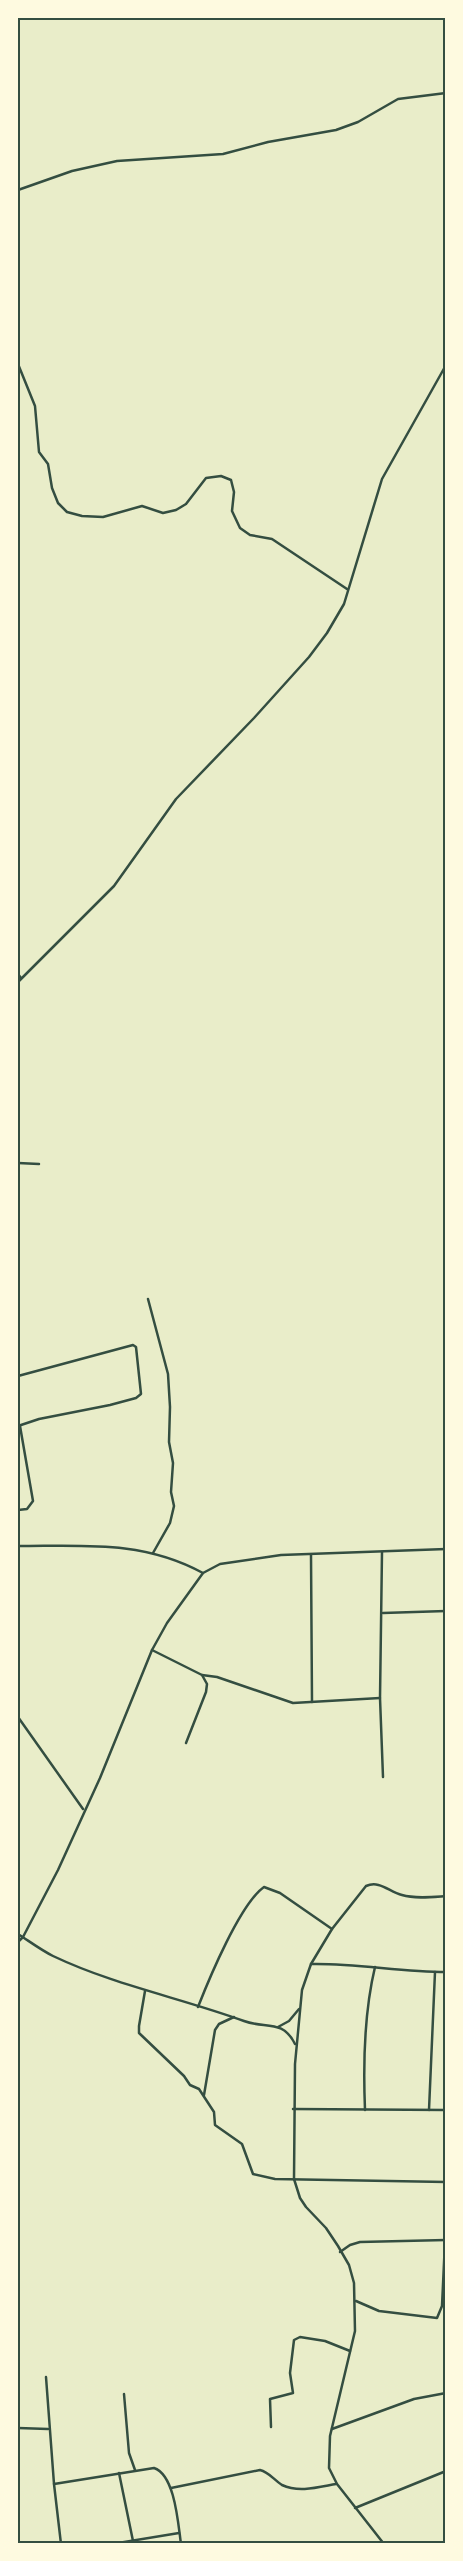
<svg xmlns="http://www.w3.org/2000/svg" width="463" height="2561" font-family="'Sofia Sans Condensed',sans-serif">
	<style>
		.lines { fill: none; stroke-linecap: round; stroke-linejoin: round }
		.minor { stroke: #344e41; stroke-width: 2.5 }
		.neatline { fill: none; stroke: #344e41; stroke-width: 2 }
	</style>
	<rect width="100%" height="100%" fill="#e9edc9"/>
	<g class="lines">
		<g class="minor">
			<path d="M18 190 72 171 117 161 223 154 268 142 336 130 358 122 398 99 446 93"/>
			<path d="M18 364 35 406 39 452 48 464 52 488 58 503 67 512 82 516 103 517 142 506 163 513 176 510 186 504 206 478 221 476 231 480 234 492 232 511 240 528 250 535 272 539 347 589"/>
			<path d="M18 974 21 978"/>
			<path d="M18 982 114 886 176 799 254 718 309 657 327 633 344 604 382 479 446 365"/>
			<path d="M18 1163 39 1164"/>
			<path d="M148 1299 168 1374 170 1407 169 1442 173 1463 171 1492 174 1506 170 1523 153 1553"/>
			<path d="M18 1376 133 1345 136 1347 141 1394 136 1398 110 1405 39 1419 18 1426"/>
			<path d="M18 1510 27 1509 33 1501 20 1426"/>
			<path d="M18 1546C83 1546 143 1540 203 1573"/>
			<path d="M382 1552 380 1698 383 1777"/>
			<path d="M311 1555 312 1702"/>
			<path d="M383 1613 446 1611"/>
			<path d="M152 1650 202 1675 207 1684 206 1692 186 1743"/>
			<path d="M202 1675 217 1677 293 1703 380 1698"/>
			<path d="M18 1717 83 1809"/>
			<path d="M332 1929 366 1886C380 1880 389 1892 402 1895 415 1899 432 1897 446 1896"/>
			<path d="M18 1934C29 1941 41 1950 53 1956 114 1985 181 1998 244 2021 265 2029 283 2019 295 2044"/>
			<path d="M18 1942 23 1937 58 1870 100 1778 152 1650 167 1623 203 1573 220 1564 281 1555 446 1549"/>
			<path d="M311 1964C356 1963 400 1972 446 1972"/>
			<path d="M145 1991 139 2026V2033L184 2076 190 2085 199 2089 214 2112 215 2125 242 2144 253 2174 275 2179 446 2182"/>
			<path d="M198 2007C209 1979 240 1904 264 1887L280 1893 332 1929 311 1964 302 1990 295 2064 294 2179 300 2198 306 2207 326 2228 338 2246 349 2265 354 2283 355 2331 330 2436 329 2468 337 2484 384 2544"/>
			<path d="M278 2027 289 2021 299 2009"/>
			<path d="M204 2095 215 2030 219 2024 234 2017"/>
			<path d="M293 2109 446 2110"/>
			<path d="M365 2110C363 2062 364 2013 375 1967"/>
			<path d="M429 2110 435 1972"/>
			<path d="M340 2252 350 2245 360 2242 446 2240"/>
			<path d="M356 2301 379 2311 437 2318 442 2306 446 2220"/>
			<path d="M46 2377 54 2484 154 2468C175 2475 178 2523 181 2544"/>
			<path d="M124 2394 129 2453 135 2470"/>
			<path d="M271 2427 270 2399 293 2393 290 2373 294 2340 300 2337 325 2341 350 2351"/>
			<path d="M18 2428 48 2429"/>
			<path d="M332 2429 414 2399 446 2393"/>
			<path d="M119 2473 133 2541"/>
			<path d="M54 2484 61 2544"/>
			<path d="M171 2488 260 2470C269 2472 274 2480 282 2485 299 2493 319 2487 336 2484"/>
			<path d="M355 2508 446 2471"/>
			<path d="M112 2544 179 2533"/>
		</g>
	</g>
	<rect width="463" height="2561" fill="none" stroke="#fefae0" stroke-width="38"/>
	<rect x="19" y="19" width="425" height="2523" class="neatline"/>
</svg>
